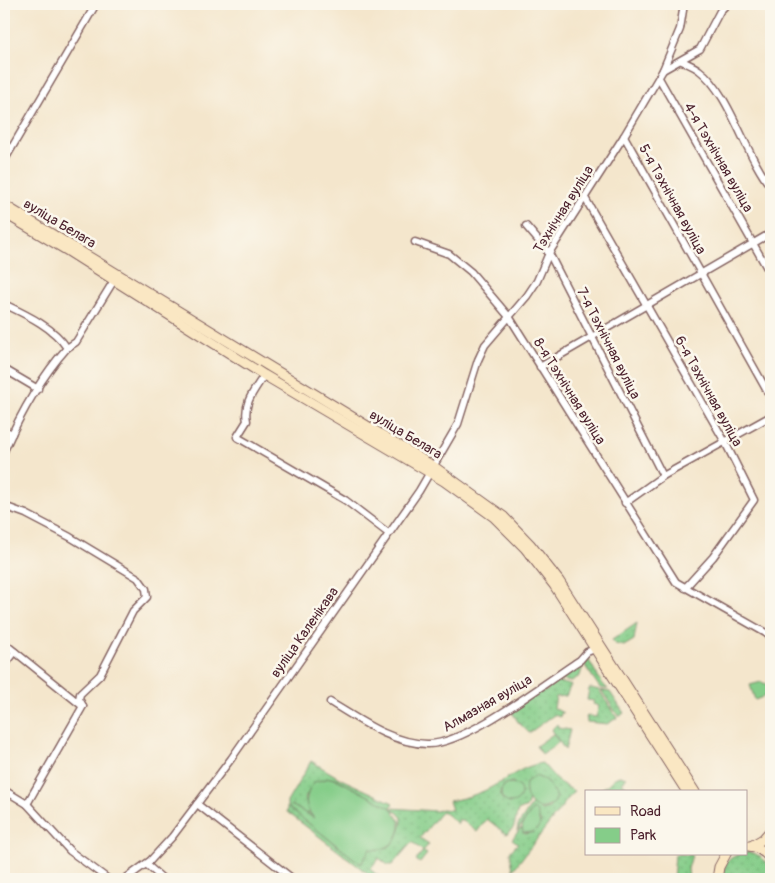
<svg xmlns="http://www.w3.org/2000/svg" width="775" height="883" font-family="Pangolin,sans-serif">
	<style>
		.grass { fill: url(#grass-dots); stroke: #68765a; fill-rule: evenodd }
		.green { fill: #85cd89; stroke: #68765a }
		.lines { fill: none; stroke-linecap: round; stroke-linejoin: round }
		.street-casing { stroke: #866563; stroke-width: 9 }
		.secondary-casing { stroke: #866563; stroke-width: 11 }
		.street { stroke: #fff; stroke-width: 6 }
		.secondary { stroke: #fae7c3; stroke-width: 9 }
		.labels { text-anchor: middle; stroke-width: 5; stroke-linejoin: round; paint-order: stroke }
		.street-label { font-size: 14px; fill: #4a1f2b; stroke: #fbf7ec }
	</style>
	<defs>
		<pattern id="grass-dots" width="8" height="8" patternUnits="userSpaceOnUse" patternTransform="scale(1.25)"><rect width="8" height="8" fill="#85cd89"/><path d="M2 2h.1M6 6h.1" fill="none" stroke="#74b076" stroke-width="1.8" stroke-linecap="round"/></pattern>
	</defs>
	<rect width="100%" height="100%" fill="#fbf7ec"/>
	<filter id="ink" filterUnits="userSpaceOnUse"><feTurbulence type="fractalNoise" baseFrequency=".02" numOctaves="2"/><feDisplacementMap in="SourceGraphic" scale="10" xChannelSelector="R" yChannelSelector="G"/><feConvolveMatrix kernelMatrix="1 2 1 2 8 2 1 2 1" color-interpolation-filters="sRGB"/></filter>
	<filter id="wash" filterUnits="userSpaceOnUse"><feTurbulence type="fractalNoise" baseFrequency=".0096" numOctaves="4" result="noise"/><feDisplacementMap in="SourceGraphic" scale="20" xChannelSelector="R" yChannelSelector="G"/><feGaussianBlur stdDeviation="1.12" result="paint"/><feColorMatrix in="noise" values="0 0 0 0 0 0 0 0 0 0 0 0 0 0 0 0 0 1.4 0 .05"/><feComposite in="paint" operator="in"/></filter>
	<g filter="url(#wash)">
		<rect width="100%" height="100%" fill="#f4e6cc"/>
		<g class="grass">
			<path d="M637 623 634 640 624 646 615 644 612 640Z"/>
			<path d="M587 657 602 683 608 689 600 688 585 666Z"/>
			<path d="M580 662 583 665 580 676 570 682 556 678Z"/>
			<path d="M551 681 571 685 566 696 556 697 554 708 563 713H561L560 717 554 715 529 733 518 722 510 709 539 691H547Z"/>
			<path d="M591 688 599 690 617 718 607 724 587 722 586 716 596 717 599 706 593 704 594 701 587 700 589 689Z"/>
			<path d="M601 690 610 692 624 713 619 717Z"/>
			<path d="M557 724 559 728 570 730 565 750 551 730Z"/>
			<path d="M311 761 341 779 393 803 391 808 437 811 441 809 452 810 449 801C467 798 482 793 497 784 513 775 524 766 542 763L559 782 574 791 513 870 510 852 518 843 512 839 521 828 525 834 534 832 541 822 533 809 517 831 518 825 532 804 541 810 549 808 557 798 545 780 535 776 526 782V793L529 799 527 807 518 811C514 821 517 829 506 834L487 819 477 832 462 820H458V824L442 811 420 838 429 844 423 851 427 854 420 863 416 860 423 851 412 842 392 865H388L379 858 370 869 382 879H375L287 812V802ZM330 778 337 779 398 813 402 818C400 838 392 853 370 849L361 864 289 808 291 805 316 819 309 813 305 798 314 782ZM512 782 519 787 521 794 517 801 509 803 502 799 500 791 505 784Z"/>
			<path d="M620 776 626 778 622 783 626 786 622 792 590 791C610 790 609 778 620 776Z"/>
			<path d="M746 852C762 853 771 864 771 879H723C722 863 731 854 746 854Z"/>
			<path d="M675 854 692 855 688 869 689 879H673Z"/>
		</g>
		<g class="green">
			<path d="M761 682 769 685 771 694 755 700 750 685Z"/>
			<path d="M553 734 559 742 542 754 536 746Z"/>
			<path d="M535 776 545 780 556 794 555 802C537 818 523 801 526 782Z"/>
			<path d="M330 778 338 780 391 808 400 821C401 840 388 852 370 849L361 864 289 808 291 805 314 818C303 805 305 796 314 782Z"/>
			<circle cx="511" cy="793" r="10"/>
			<path d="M533 809 537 812 540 825 534 832 523 833 522 825Z"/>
		</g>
	</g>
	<g filter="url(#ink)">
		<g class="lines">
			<g class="street-casing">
				<g id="street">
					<path d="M682 61C688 64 694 66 699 70 730 93 745 155 771 187"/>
					<path d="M663 70 680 29 684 4"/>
					<path d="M659 78 771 275"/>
					<path d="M624 136 771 398"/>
					<path d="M4 161 96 4"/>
					<path d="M585 198 725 442 754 500 713 557 685 588"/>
					<path d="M526 226 549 253 663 476"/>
					<path d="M415 242 449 254 471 272 510 318 676 582 771 636"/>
					<path d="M4 304C25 314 54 327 67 348 41 377 20 415 4 451"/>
					<path d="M67 348 76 342 116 277"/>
					<path d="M540 367 771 233"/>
					<path d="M4 369 38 389"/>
					<path d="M264 375C255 390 243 402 247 421L237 437 345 500 388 533"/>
					<path d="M4 430 12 434"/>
					<path d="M625 503 663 476 771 416"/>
					<path d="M4 506 26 514 70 537 138 578 146 589 147 597 133 611 100 675 80 694 79 699 83 706"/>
					<path d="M4 643 81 705"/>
					<path d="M4 666 15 652"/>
					<path d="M330 702C360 720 391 743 427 744 465 746 547 681 580 660L587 652 595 649"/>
					<path d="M4 790 27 804 70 851 108 879"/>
					<path d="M27 804 83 706"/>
					<path d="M197 804 293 879"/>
					<path d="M146 864 163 879"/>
					<path d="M125 879 150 861 172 837 231 759 419 491 458 424 478 360 485 345 527 296 537 281 549 253 624 136 663 70 700 49 720 11 727 4"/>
				</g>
			</g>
			<g class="secondary-casing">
				<g id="secondary">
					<path d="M4 205 433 466 504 517 530 544 559 581 695 792"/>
					<path d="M4 213 68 251 264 375 444 481 494 517 525 548 554 585 687 792"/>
					<path d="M746 846C756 845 765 852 771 860"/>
					<path d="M751 846 763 839 771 830"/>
					<path d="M717 879 719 867 726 854"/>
				</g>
			</g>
			<use href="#street" class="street"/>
			<use href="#secondary" class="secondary"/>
		</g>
	</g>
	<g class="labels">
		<g class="street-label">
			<text transform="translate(719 157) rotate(60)" y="5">4-я Тэхнічная вуліца</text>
			<text transform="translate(673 199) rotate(61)" y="5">5-я Тэхнічная вуліца</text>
			<text transform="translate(563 209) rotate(-58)" y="5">Тэхнічная вуліца</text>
			<text transform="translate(60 223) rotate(31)" y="5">вуліца Белага</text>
			<text transform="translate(609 343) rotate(63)" y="5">7-я Тэхнічная вуліца</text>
			<text transform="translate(570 391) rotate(58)" y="5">8-я Тэхнічная вуліца</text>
			<text transform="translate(709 391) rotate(61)" y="5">6-я Тэхнічная вуліца</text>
			<text transform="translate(406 434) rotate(31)" y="5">вуліца Белага</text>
			<text transform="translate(304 632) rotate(-55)" y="5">вуліца Каленікава</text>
			<text transform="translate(487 703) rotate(-30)" y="5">Алмазная вуліца</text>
		</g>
	</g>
	<rect width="775" height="883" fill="none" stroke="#fbf7ec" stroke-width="20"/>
	<rect x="585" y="790" width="162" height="65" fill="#fbf7ec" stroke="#b4a19f"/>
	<rect x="595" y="807" width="25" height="8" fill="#fae7c3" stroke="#b4a19f"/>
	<text x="630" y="816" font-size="15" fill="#4a1f2b">Road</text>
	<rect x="595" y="828" width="25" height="15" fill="#85cd89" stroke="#b4a19f"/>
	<text x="630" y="840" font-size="15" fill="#4a1f2b">Park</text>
</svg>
